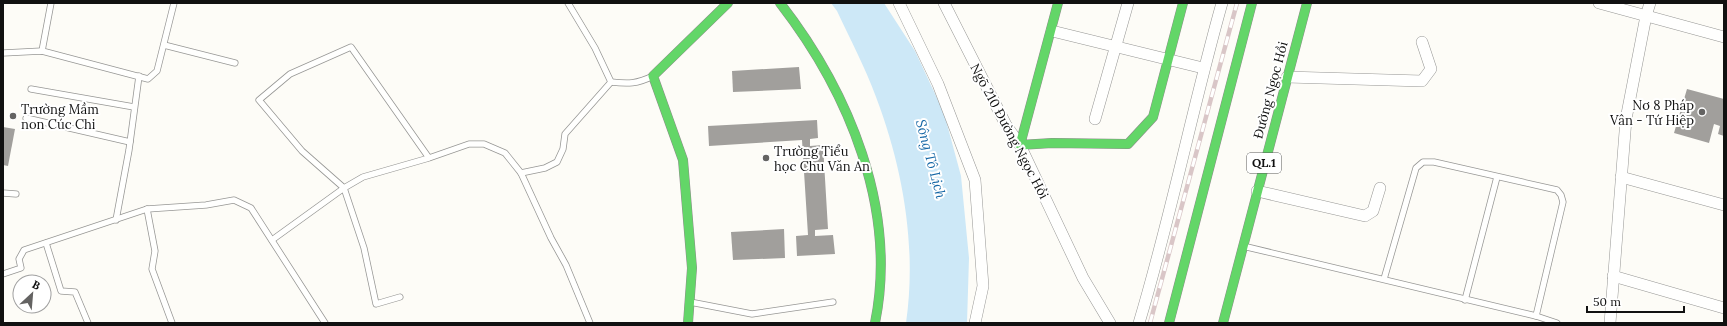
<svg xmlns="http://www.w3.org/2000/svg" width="1727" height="326" font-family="Lora,serif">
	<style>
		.water { fill: #cde8f7 }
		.building { fill: #a19f9c }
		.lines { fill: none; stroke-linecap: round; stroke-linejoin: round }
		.lane-casing { stroke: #979795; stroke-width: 7 }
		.street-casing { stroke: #979795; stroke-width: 12 }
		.fast-casing { stroke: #8e8d8b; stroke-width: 10 }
		.lane { stroke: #fffffe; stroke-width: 5.5 }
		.street { stroke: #fffffe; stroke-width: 11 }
		.fast { stroke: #63d668; stroke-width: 9 }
		.rail-casing { stroke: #d9c6c7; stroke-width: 4.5 }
		.rail { stroke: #fff; stroke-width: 3; stroke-dasharray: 9; stroke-linecap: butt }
		.poi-dot { fill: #646362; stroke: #fff; stroke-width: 1.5 }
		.labels { text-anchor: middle; stroke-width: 4; stroke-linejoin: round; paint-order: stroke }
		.shield { fill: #fff; stroke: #585858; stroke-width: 1 }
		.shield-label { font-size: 12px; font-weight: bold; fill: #111 }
		.street-label { font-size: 13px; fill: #111; stroke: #fff }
		.poi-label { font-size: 13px; fill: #111; stroke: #fff; text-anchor: start }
		.water-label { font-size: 14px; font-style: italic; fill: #1768a6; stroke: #fff }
	</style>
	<rect width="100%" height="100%" fill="#fdfcf7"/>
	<path class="water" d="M831 3H884L915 51 944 113 961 176 969 258 967 323H906C917 247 903 168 876 97 865 67 850 39 837 11Z"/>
	<g class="building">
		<path d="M799 67 801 89 733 92 732 71Z"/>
		<path d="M1687 89 1724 99V136L1718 134 1720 126 1714 124 1709 143 1674 133Z"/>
		<path d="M817 120 818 138 810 139V146L823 145 828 229 815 230V236L833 235 835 254 797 256 796 236 808 235 802 140 709 146 708 126Z"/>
		<path d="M3 127 15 129 8 166 3 165Z"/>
		<path d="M784 229 785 258 733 260 731 232Z"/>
	</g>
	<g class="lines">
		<g class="lane-casing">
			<g id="lane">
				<path d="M568 3 595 48 611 82"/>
				<path d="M164 45 235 63"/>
				<path d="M42 51 51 3"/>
				<path d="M3 53 42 51 148 79 157 71 174 3"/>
				<path d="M611 82C628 84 637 84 653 76"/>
				<path d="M31 89 134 107"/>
				<path d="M26 118 130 142"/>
				<path d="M429 158 351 47 290 74 259 100 302 151 344 188 363 177 429 158 469 144H484L505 153 521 173 545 168 557 162 563 149 565 134 611 82"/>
				<path d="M521 173 551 238 566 265 590 323"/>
				<path d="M3 193 16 194"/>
				<path d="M147 209 155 251 152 269 172 323"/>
				<path d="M116 220 129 150 139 76"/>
				<path d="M272 240 344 188 364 248 376 304 400 297"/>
				<path d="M46 243 61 291 75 292 88 323"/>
				<path d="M1247 247 1536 316 1557 323"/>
				<path d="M3 274 21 268 19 259 24 250 147 209 206 205 234 200 251 208 325 323"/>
				<path d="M1384 279 1416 168 1423 162H1434L1557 190 1561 195 1563 202 1536 316"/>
				<path d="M1465 300 1497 177"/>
				<path d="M690 302 752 314 833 302"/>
			</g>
		</g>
		<g class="street-casing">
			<g id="street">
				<path d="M899 3 938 84 975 180 983 286 975 323"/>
				<path d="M944 3 1006 125 1020 145 1083 278 1110 323"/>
				<path d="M1599 3 1724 37"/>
				<path d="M1052 31 1203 68"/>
				<path d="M1287 77 1422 81 1431 69 1422 42"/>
				<path d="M1095 119 1128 3"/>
				<path d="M1621 177 1724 205"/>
				<path d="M1257 191 1365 216 1373 211 1380 188"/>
				<path d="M1613 276 1724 308"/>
				<path d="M1139 323C1171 217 1192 109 1222 3"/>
				<path d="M1610 323 1626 119 1646 16 1650 3"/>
			</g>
		</g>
		<g class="fast-casing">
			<g id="fast">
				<path d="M780 3C849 92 898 209 875 323"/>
				<path d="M1058 3 1020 145 1052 143 1128 144 1153 117 1183 3"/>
				<path d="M688 323 692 268 683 160 653 76 728 3"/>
				<path d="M1169 323 1252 3"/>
				<path d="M1223 323 1307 3"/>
			</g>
		</g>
		<use href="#lane" class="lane"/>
		<use href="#street" class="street"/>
		<use href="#fast" class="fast"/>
		<g class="rail-casing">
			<path id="rail" d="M1150 323 1237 3"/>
		</g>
		<use href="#rail" class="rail"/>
	</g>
	<g class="poi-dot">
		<circle cx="1702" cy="112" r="4"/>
		<circle cx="13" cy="116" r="4"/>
		<circle cx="766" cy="158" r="4"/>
	</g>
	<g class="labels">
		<rect class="shield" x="1247" y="153" width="34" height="20" rx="3"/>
		<g class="shield-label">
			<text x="1264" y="167">QL.1</text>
		</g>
		<g class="street-label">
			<text transform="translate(1270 90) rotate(-75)" y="5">Đường Ngọc Hồi</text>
			<text transform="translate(1010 131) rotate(62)" y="5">Ngõ 210 Đường Ngọc Hồi</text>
		</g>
		<g class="poi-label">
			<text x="1694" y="110" text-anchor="end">Nơ 8 Pháp<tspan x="1694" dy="15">Vân - Tứ Hiệp</tspan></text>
			<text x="21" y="114">Trường Mầm<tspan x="21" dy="15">non Cúc Chi</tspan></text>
			<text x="774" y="156">Trường Tiểu<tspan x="774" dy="15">học Chu Văn An</tspan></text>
		</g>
		<g class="water-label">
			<text transform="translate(931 159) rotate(75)" y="5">Sông Tô Lịch</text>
		</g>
	</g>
	<rect width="1727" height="326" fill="none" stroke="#111111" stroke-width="8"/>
	<g transform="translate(32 294) rotate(26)"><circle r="19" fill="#ffffff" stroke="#a0a0a0"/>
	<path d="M0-3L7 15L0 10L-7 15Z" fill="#646362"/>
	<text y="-6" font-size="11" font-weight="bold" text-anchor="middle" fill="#111111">B</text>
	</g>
	<path d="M1587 306v6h97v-6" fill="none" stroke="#111111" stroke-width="2"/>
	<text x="1593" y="306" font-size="12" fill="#111111" stroke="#ffffff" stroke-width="3" paint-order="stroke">50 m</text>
</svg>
